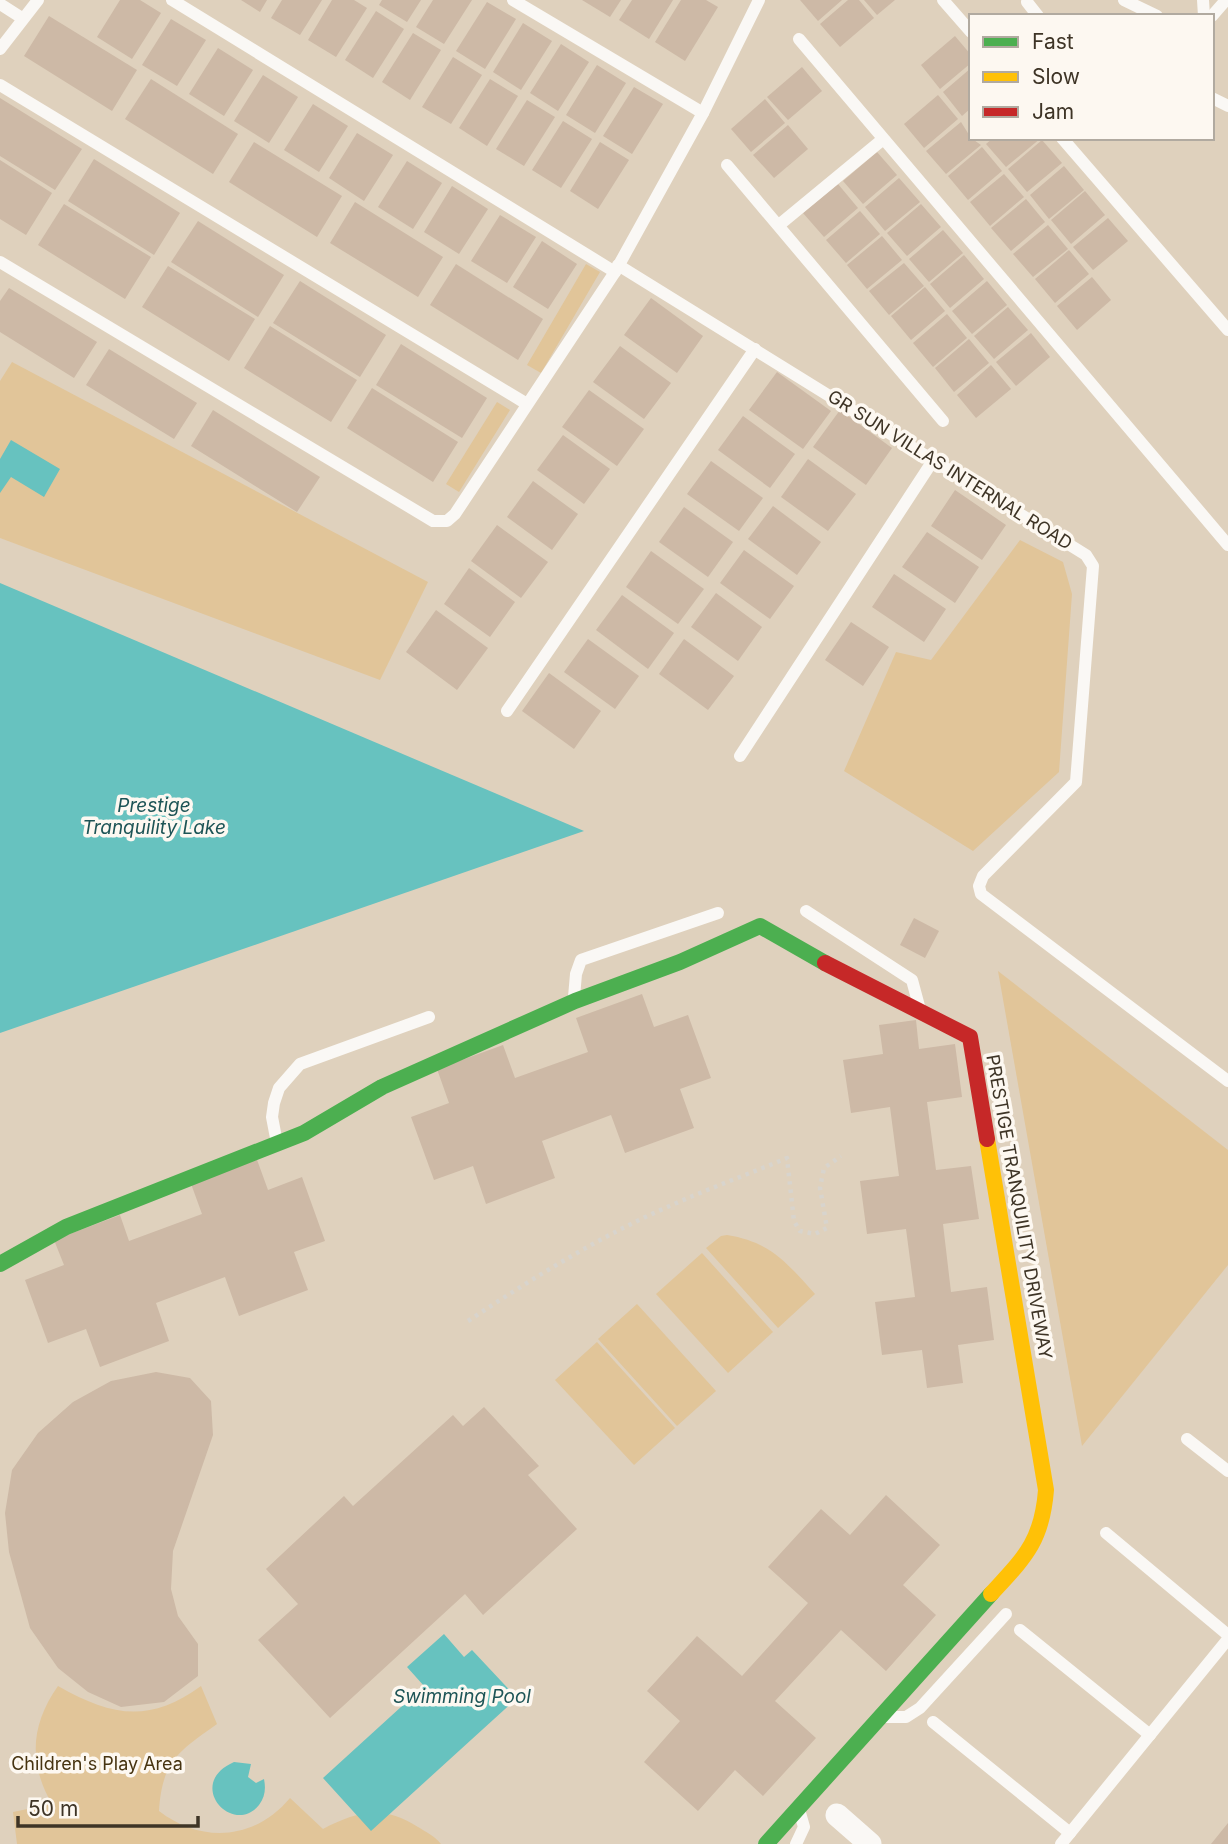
<svg xmlns="http://www.w3.org/2000/svg" width="1228" height="1844" font-family="Inter,sans-serif">
	<style>
		.green { fill: #e1c599 }
		.water { fill: #67c2bf }
		.building { fill: #cdb9a6 }
		.lines { fill: none; stroke-linecap: round; stroke-linejoin: round }
		.path { stroke: #d8d4cd; stroke-width: 4.5; stroke-dasharray: 3.5 5; stroke-linecap: butt }
		.lane { stroke: #faf8f5; stroke-width: 12 }
		.street { stroke: #faf8f5; stroke-width: 23 }
		.fast { stroke: #4caf50; stroke-width: 16 }
		.slow { stroke: #ffc107; stroke-width: 16 }
		.jam { stroke: #c62828; stroke-width: 16 }
		.labels { text-anchor: middle; stroke-width: 7; stroke-linejoin: round; paint-order: stroke }
		.street-label { font-size: 18px; fill: #3e3426; stroke: #fdf8f1 }
		.park-label { font-size: 18px; fill: #463310; stroke: #fdf8f1 }
		.water-label { font-size: 19px; font-style: italic; fill: #1d5456; stroke: #fdf8f1 }
	</style>
	<rect width="100%" height="100%" fill="#dfd1bd"/>
	<g class="green">
		<path d="M586 264 600 272 541 373 527 365Z"/>
		<path d="M12 362 428 582 380 680 0 538V381Z"/>
		<path d="M497 402 510 410 459 492 446 484Z"/>
		<path d="M1020 540 1063 562 1072 594 1059 772 973 851 844 771 896 652 931 660Z"/>
		<path d="M998 971 1228 1150V1265L1082 1446Z"/>
		<path d="M727 1235C771 1242 787 1263 815 1294L778 1328 706 1248 721 1236Z"/>
		<path d="M702 1253 773 1332 728 1373 656 1294Z"/>
		<path d="M637 1304 716 1391 677 1426 598 1339Z"/>
		<path d="M597 1342 675 1428 634 1465 555 1380Z"/>
		<path d="M58 1686C111 1716 149 1724 201 1686L217 1724C179 1751 162 1761 159 1811 202 1844 255 1840 290 1798L323 1829C358 1811 383 1805 418 1827 426 1832 435 1836 441 1844H17L13 1812 52 1804C28 1763 31 1724 58 1686Z"/>
	</g>
	<g class="water">
		<path d="M11 440 60 469 44 497 11 477 0 493V459Z"/>
		<path d="M0 583 584 831 0 1033Z"/>
		<path d="M444 1634 464 1657 472 1650 517 1698 371 1831 323 1778 424 1686 407 1667Z"/>
		<path d="M234 1762 251 1764 248 1777 256 1783 264 1779C266 1789 265 1797 259 1805 233 1837 184 1784 234 1762Z"/>
	</g>
	<g class="building">
		<path d="M120 0H140L161 13 132 59 97 37Z"/>
		<path d="M241 0H267L260 12Z"/>
		<path d="M282 0H322L300 35 271 18Z"/>
		<path d="M332 0H354L367 8 336 57 308 40Z"/>
		<path d="M382 0H421L407 22 379 5Z"/>
		<path d="M433 0H472L444 44 416 27Z"/>
		<path d="M582 0H621L610 17Z"/>
		<path d="M632 0H673L649 39 619 20Z"/>
		<path d="M681 0H706L718 7 685 61 655 42Z"/>
		<path d="M800 0H842L818 21Z"/>
		<path d="M848 0H859L874 18 840 47 820 24Z"/>
		<path d="M864 0H895L877 15Z"/>
		<path d="M487 2 516 19 485 69 456 51Z"/>
		<path d="M376 11 404 29 373 78 345 60Z"/>
		<path d="M49 16 137 70 112 111 24 56Z"/>
		<path d="M171 19 206 40 177 86 142 65Z"/>
		<path d="M523 23 552 41 521 90 493 72Z"/>
		<path d="M413 33 441 50 410 100 382 82Z"/>
		<path d="M955 36 971 55V63L940 89 921 65Z"/>
		<path d="M561 44 589 62 558 111 530 93Z"/>
		<path d="M218 48 253 70 224 116 189 94Z"/>
		<path d="M453 57 482 75 451 124 422 107Z"/>
		<path d="M597 65 626 83 595 133 566 115Z"/>
		<path d="M802 67 822 91 788 120 767 97Z"/>
		<path d="M971 68V108L962 116 943 92Z"/>
		<path d="M263 75 298 97 269 143 234 121Z"/>
		<path d="M151 79 238 134 213 174 125 119Z"/>
		<path d="M490 79 518 96 487 146 459 128Z"/>
		<path d="M634 87 663 104 632 154 603 136Z"/>
		<path d="M938 95 958 119 924 148 904 124Z"/>
		<path d="M0 98 82 149 55 190 0 156Z"/>
		<path d="M765 99 785 123 751 152 731 129Z"/>
		<path d="M527 100 555 117 524 166 496 149Z"/>
		<path d="M313 104 348 126 319 172 284 150Z"/>
		<path d="M563 121 592 139 561 188 532 170Z"/>
		<path d="M961 122 971 138 981 145 946 174 926 151Z"/>
		<path d="M788 125 808 149 774 178 753 155Z"/>
		<path d="M357 133 393 155 364 201 329 178Z"/>
		<path d="M993 138H1041L1006 167 986 144Z"/>
		<path d="M1042 140 1062 163 1027 192 1008 169Z"/>
		<path d="M254 142 342 196 317 237 229 182Z"/>
		<path d="M600 142 629 160 598 209 570 191Z"/>
		<path d="M982 147 1002 171 968 200 948 176Z"/>
		<path d="M877 152 897 175 863 204 843 181Z"/>
		<path d="M94 159 180 213 154 255 68 201Z"/>
		<path d="M0 160 52 193 26 235 0 219Z"/>
		<path d="M407 161 442 183 413 229 378 207Z"/>
		<path d="M1064 166 1084 190 1049 219 1030 195Z"/>
		<path d="M1004 174 1024 197 990 226 970 202Z"/>
		<path d="M899 178 920 202 885 231 865 207Z"/>
		<path d="M838 184 858 208 824 237 803 213Z"/>
		<path d="M452 186 488 209 459 254 424 232Z"/>
		<path d="M1085 191 1105 215 1071 244 1051 220Z"/>
		<path d="M1026 199 1045 222 1011 251 991 228Z"/>
		<path d="M355 202 443 257 418 297 330 243Z"/>
		<path d="M64 204 151 257 125 299 38 245Z"/>
		<path d="M921 204 941 227 907 256 887 233Z"/>
		<path d="M860 211 880 234 846 263 826 240Z"/>
		<path d="M500 215 536 237 507 283 471 261Z"/>
		<path d="M1108 218 1128 241 1093 270 1073 247Z"/>
		<path d="M198 221 284 275 258 317 171 262Z"/>
		<path d="M1048 225 1068 249 1033 277 1013 254Z"/>
		<path d="M943 230 963 253 929 282 909 259Z"/>
		<path d="M882 236 902 260 867 289 847 265Z"/>
		<path d="M542 241 577 264 548 309 513 287Z"/>
		<path d="M1069 250 1089 274 1055 303 1035 279Z"/>
		<path d="M964 255 984 279 950 308 930 284Z"/>
		<path d="M904 263 924 286 889 315 869 291Z"/>
		<path d="M456 264 543 319 518 360 430 305Z"/>
		<path d="M168 266 255 319 229 361 142 307Z"/>
		<path d="M1092 277 1111 300 1077 330 1057 306Z"/>
		<path d="M300 281 386 335 360 377 273 323Z"/>
		<path d="M987 281 1007 305 972 334 952 311Z"/>
		<path d="M925 287 945 311 911 340 891 316Z"/>
		<path d="M9 288 97 342 74 378 0 332V301Z"/>
		<path d="M651 298 703 336 677 373 624 335Z"/>
		<path d="M1008 307 1028 330 994 359 974 336Z"/>
		<path d="M947 314 967 338 933 367 913 343Z"/>
		<path d="M270 326 357 380 331 422 244 368Z"/>
		<path d="M1031 333 1050 357 1016 386 996 362Z"/>
		<path d="M969 339 989 363 954 392 935 368Z"/>
		<path d="M401 344 487 398 462 438 376 385Z"/>
		<path d="M620 346 671 383 644 419 593 382Z"/>
		<path d="M109 349 197 403 174 439 86 385Z"/>
		<path d="M991 365 1011 389 976 418 957 395Z"/>
		<path d="M777 372 831 411 803 449 749 410Z"/>
		<path d="M372 388 458 442 433 482 347 428Z"/>
		<path d="M589 390 644 429 617 466 562 427Z"/>
		<path d="M213 410 320 477 297 512 191 446Z"/>
		<path d="M840 410 892 448 866 485 813 447Z"/>
		<path d="M743 416 795 454 770 488 718 450Z"/>
		<path d="M563 435 610 469 584 504 537 470Z"/>
		<path d="M808 459 856 494 828 531 781 497Z"/>
		<path d="M711 461 763 498 739 531 687 494Z"/>
		<path d="M533 481 578 514 552 550 507 517Z"/>
		<path d="M955 490 1006 525 982 560 931 526Z"/>
		<path d="M773 506 821 542 797 575 748 539Z"/>
		<path d="M684 507 733 542 708 577 659 542Z"/>
		<path d="M497 525 548 562 521 598 471 561Z"/>
		<path d="M927 532 979 567 955 603 902 567Z"/>
		<path d="M744 550 794 586 770 619 720 583Z"/>
		<path d="M651 551 704 589 678 624 626 587Z"/>
		<path d="M469 568 515 602 490 637 444 604Z"/>
		<path d="M894 574 946 609 924 642 872 607Z"/>
		<path d="M716 593 762 627 738 661 691 627Z"/>
		<path d="M622 595 674 633 648 669 596 630Z"/>
		<path d="M436 610 488 648 457 690 406 652Z"/>
		<path d="M851 622 889 647 863 686 825 660Z"/>
		<path d="M588 639 639 676 615 709 564 672Z"/>
		<path d="M684 639 734 676 708 710 659 674Z"/>
		<path d="M549 673 601 711 574 749 522 711Z"/>
		<path d="M914 918 939 931 925 958 900 945Z"/>
		<path d="M642 994 654 1027 688 1015 711 1078 680 1089 694 1128 625 1153 611 1115 542 1141 555 1178 486 1204 473 1166 434 1180 411 1117 449 1103 437 1069 503 1045 515 1078 588 1052 576 1018Z"/>
		<path d="M916 1020 919 1049 955 1044 962 1097 927 1102 936 1170 971 1166 979 1219 943 1224 951 1292 987 1287 994 1340 958 1345 963 1383 927 1388 922 1350 882 1355 875 1302 915 1297 906 1229 867 1234 860 1181 899 1176 890 1107 851 1113 843 1060 883 1054 879 1025Z"/>
		<path d="M256 1157 268 1190 302 1177 325 1241 294 1252 308 1290 239 1316 225 1277 156 1303 169 1341 100 1367 86 1329 48 1343 25 1280 64 1265 54 1240 120 1215 129 1241 202 1214 190 1181Z"/>
		<path d="M156 1372 190 1378 211 1401 213 1435 173 1551 171 1589 178 1616 198 1644V1676L164 1702 121 1707 88 1692 58 1668 30 1628 9 1552 5 1513 12 1470 38 1433 73 1402 111 1381Z"/>
		<path d="M484 1407 539 1466 528 1475 577 1529 483 1615 465 1594 330 1718 258 1640 298 1604 266 1569 344 1496 353 1506 453 1415 463 1426Z"/>
		<path d="M886 1495 940 1545 903 1585 936 1615 886 1671 841 1630 775 1701 816 1738 763 1796 735 1770 698 1811 644 1762 680 1721 647 1691 697 1636 742 1676 808 1603 768 1567 821 1509 850 1535Z"/>
		<path d="M1228 1823V1844H1211Z"/>
	</g>
	<g class="lines">
		<path class="path" d="M468 1321C533 1278 600 1236 672 1205 710 1188 749 1174 787 1158L794 1221 800 1231 815 1234 827 1228 820 1188 824 1168 841 1156"/>
		<g class="lane">
			<path d="M172 0 615 272"/>
			<path d="M513 0 703 113"/>
			<path d="M943 0 971 32"/>
			<path d="M1124 0 1157 16"/>
			<path d="M1203 0 1204 16"/>
			<path d="M1027 2 1038 16"/>
			<path d="M0 4 22 18"/>
			<path d="M1212 16 1226 0"/>
			<path d="M799 39 1228 545"/>
			<path d="M0 49 38 0"/>
			<path d="M0 85 527 404"/>
			<path d="M1212 98 1228 106"/>
			<path d="M1062 138 1228 330"/>
			<path d="M727 165 943 421"/>
			<path d="M779 225 882 140"/>
			<path d="M0 262 433 521H447L455 514 615 272 703 113 759 0"/>
			<path d="M618 265 1086 555 1093 566 1076 782 983 876 979 886 981 894 1228 1081"/>
			<path d="M507 711 755 349"/>
			<path d="M740 756 934 459"/>
			<path d="M806 911 912 980 919 1006"/>
			<path d="M574 997 576 974 581 960 718 913"/>
			<path d="M277 1143 272 1117 274 1103 279 1088 300 1064 429 1017"/>
			<path d="M1187 1439 1228 1471"/>
			<path d="M1106 1533 1228 1635"/>
			<path d="M1020 1630 1150 1735"/>
			<path d="M886 1717H906L920 1708 1006 1614"/>
			<path d="M933 1722 1070 1833"/>
			<path d="M796 1844 804 1827 800 1813"/>
			<path d="M1061 1844 1228 1639"/>
		</g>
		<path class="street" d="M837 1815 870 1844"/>
		<g class="fast">
			<path d="M0 1264 66 1227 304 1133 382 1087 575 1001 680 962 760 926 825 963"/>
			<path d="M766 1844 991 1594"/>
		</g>
		<path class="slow" d="M987 1139 1046 1490C1042 1542 1024 1558 991 1594"/>
		<path class="jam" d="M825 963 970 1037 987 1139"/>
	</g>
	<g class="labels">
		<g class="street-label">
			<text transform="translate(950 470) rotate(32)" y="6">GR SUN VILLAS INTERNAL ROAD</text>
			<text transform="translate(1019 1207) rotate(80)" y="6">PRESTIGE TRANQUILITY DRIVEWAY</text>
		</g>
		<g class="park-label">
			<text x="97" y="1770">Children's Play Area</text>
		</g>
		<g class="water-label">
			<text x="154" y="812">Prestige<tspan x="154" dy="22">Tranquility Lake</tspan></text>
			<text x="462" y="1703">Swimming Pool</text>
		</g>
	</g>
	<rect x="969" y="14" width="245" height="126" fill="#fdf8f1" stroke="#b1aaa0" stroke-width="2"/>
	<rect x="983" y="37" width="35" height="10" fill="#4caf50" stroke="#b1aaa0" stroke-width="2"/>
	<text x="1032" y="49" font-size="21" fill="#3e3426">Fast</text>
	<rect x="983" y="72" width="35" height="10" fill="#ffc107" stroke="#b1aaa0" stroke-width="2"/>
	<text x="1032" y="84" font-size="21" fill="#3e3426">Slow</text>
	<rect x="983" y="107" width="35" height="10" fill="#c62828" stroke="#b1aaa0" stroke-width="2"/>
	<text x="1032" y="119" font-size="21" fill="#3e3426">Jam</text>
	<path d="M18 1816v10h180v-10" fill="none" stroke="#3e3426" stroke-width="3.5"/>
	<text x="28" y="1816" font-size="21" fill="#3e3426" stroke="#fdf8f1" stroke-width="5" paint-order="stroke">50 m</text>
</svg>
